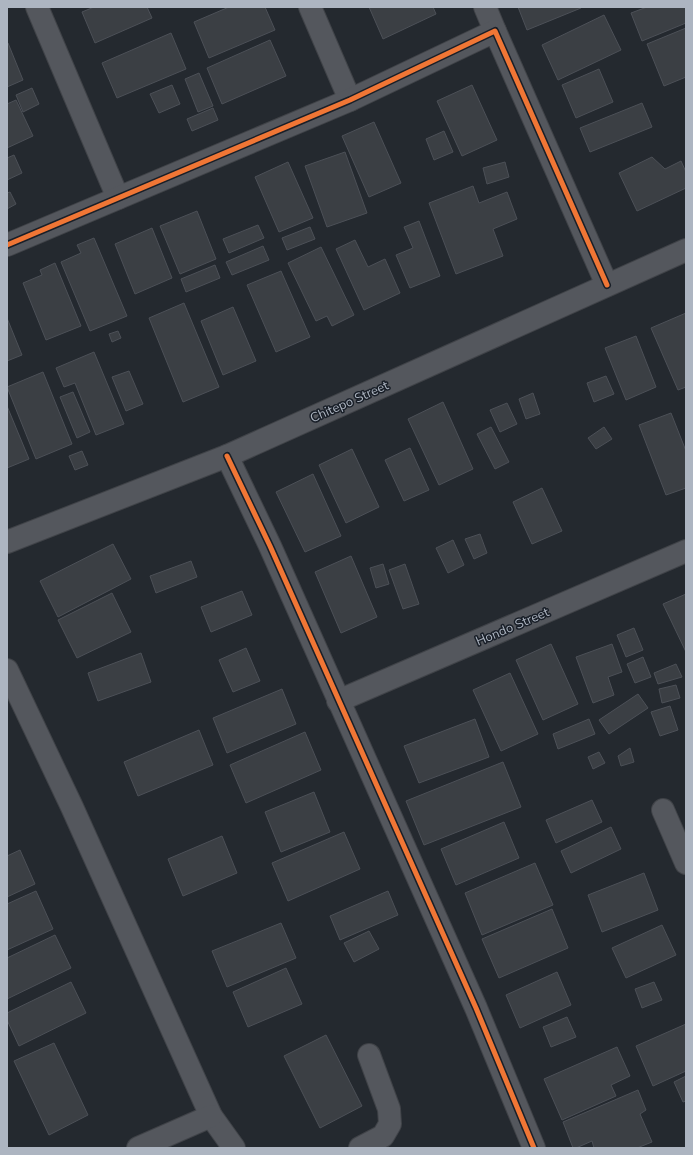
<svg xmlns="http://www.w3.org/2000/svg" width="693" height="1155" font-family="'Nunito Sans',sans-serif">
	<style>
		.building { fill: #3b3f44; stroke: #4c5057 }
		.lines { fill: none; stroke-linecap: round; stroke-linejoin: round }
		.minor-casing { stroke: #404348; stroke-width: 24 }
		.minor { stroke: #54575d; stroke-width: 22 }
		.cycleway-casing { stroke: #191f28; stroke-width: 8 }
		.cycleway { stroke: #f07635; stroke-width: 5 }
		.labels { text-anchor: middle; stroke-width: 3; stroke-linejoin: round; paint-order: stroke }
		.street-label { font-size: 13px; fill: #adb5c1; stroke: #191f28 }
	</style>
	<rect width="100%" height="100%" fill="#24292f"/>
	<g class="building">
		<path d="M94 7H147L152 18 95 43 82 12Z"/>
		<path d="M229 7H265L275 30 209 58 194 22Z"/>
		<path d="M369 7H433L436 14 383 39Z"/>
		<path d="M518 7H581V8L527 30Z"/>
		<path d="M647 7H686V23L642 41 631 13Z"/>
		<path d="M604 15 621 50 558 80 542 45Z"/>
		<path d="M686 28V77L664 86 647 44Z"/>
		<path d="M171 33 186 69 117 98 102 63Z"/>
		<path d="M270 40 286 76 222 104 207 68Z"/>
		<path d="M8 43 23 80 7 87V44Z"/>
		<path d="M599 69 613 102 576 118 562 85Z"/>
		<path d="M199 73 213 106 198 112 185 79Z"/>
		<path d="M172 85 180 104 159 113 150 94Z"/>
		<path d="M472 85 497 140 462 156 437 101Z"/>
		<path d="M32 88 39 104 23 112 16 95Z"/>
		<path d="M16 100 33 136 7 148V104Z"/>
		<path d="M642 103 652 127 590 152 580 128Z"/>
		<path d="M213 108 218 120 192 131 187 119Z"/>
		<path d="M374 122 401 183 369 197 342 136Z"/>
		<path d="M444 131 453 152 434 160 426 139Z"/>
		<path d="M345 152 367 213 327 227 305 166Z"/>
		<path d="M14 155 22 173 7 180V158Z"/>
		<path d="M652 157 665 169 681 161 686 172V188L637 211 619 173Z"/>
		<path d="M288 162 313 218 279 232 255 177Z"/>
		<path d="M505 162 509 177 487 184 483 168Z"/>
		<path d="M473 186 479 203 507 192 517 219 493 229 503 256 456 274 429 203Z"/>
		<path d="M10 192 16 204 7 209V193Z"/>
		<path d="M197 211 216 259 180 274 160 226Z"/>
		<path d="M419 221 440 276 410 288 396 255 413 248 404 227Z"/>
		<path d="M258 225 264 238 229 253 223 239Z"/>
		<path d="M310 227 315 239 287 250 282 238Z"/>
		<path d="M152 228 172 278 135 294 115 244Z"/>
		<path d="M94 238 127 316 90 331 61 262 81 253 77 245Z"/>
		<path d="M355 240 368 267 385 259 400 293 364 310 336 249Z"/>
		<path d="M263 246 269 260 232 275 226 262Z"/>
		<path d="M321 247 354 315 332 326 327 316 316 321 288 263Z"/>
		<path d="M55 263 81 326 46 340 23 283 42 275 40 270Z"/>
		<path d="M215 265 220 278 186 292 181 279Z"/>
		<path d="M281 271 310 337 276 352 247 285Z"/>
		<path d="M184 303 219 387 183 402 149 318Z"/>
		<path d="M233 307 256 361 223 375 201 321Z"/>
		<path d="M686 313V387L678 390 651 328Z"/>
		<path d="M7 318 22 355 7 361Z"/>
		<path d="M118 331 121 338 112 342 109 334Z"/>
		<path d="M636 336 656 387 626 400 605 348Z"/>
		<path d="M94 352 124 424 96 435 75 383 64 387 56 368Z"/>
		<path d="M129 371 143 404 126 411 112 377Z"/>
		<path d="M43 372 72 444 36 459 7 387Z"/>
		<path d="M606 376 614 394 594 402 587 383Z"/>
		<path d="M73 392 90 432 77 438 60 397Z"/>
		<path d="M533 393 540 414 526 419 519 399Z"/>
		<path d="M443 402 473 469 439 485 408 419Z"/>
		<path d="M507 403 517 424 500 432 490 410Z"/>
		<path d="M7 406 29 459 7 468Z"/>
		<path d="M671 413 686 451V488L666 495 639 425Z"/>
		<path d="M491 427 509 462 495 469 477 434Z"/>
		<path d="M604 427 612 439 596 449 588 438Z"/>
		<path d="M410 448 429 490 404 501 385 460Z"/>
		<path d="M352 449 379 507 346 523 319 465Z"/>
		<path d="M82 451 88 465 75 470 69 456Z"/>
		<path d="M313 474 341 536 305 552 276 492Z"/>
		<path d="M542 488 562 531 532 544 513 502Z"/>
		<path d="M480 534 487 553 474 559 465 539Z"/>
		<path d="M453 540 464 565 448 573 436 548Z"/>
		<path d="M113 544 131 579 58 617 40 581Z"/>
		<path d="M351 556 377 617 341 633 315 572Z"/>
		<path d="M191 561 197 577 156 593 150 576Z"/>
		<path d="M383 564 389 584 376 588 370 568Z"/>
		<path d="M405 564 419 604 403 609 389 570Z"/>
		<path d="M242 591 252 615 211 632 201 607Z"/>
		<path d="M112 593 131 632 77 658 58 620Z"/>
		<path d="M686 594V652L663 604Z"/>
		<path d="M634 628 643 650 626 657 617 635Z"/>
		<path d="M551 644 578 704 543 720 516 660Z"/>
		<path d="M612 644 622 672 608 677 614 695 593 703 576 657Z"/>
		<path d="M246 648 260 681 233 692 219 660Z"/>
		<path d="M141 653 151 682 98 701 88 673Z"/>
		<path d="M643 657 651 677 635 683 627 664Z"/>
		<path d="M676 664 682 677 658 684 654 673Z"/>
		<path d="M510 673 538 734 501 751 473 690Z"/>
		<path d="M676 685 680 698 662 703 659 689Z"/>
		<path d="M282 689 296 724 227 753 213 718Z"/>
		<path d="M638 694 648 708 609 734 599 720Z"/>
		<path d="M670 706 678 730 660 736 651 712Z"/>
		<path d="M475 719 489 757 419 783 404 746Z"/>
		<path d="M589 719 595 734 558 749 553 734Z"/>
		<path d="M199 730 213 765 138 796 124 762Z"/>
		<path d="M305 732 321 770 246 803 230 765Z"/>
		<path d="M630 748 634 762 621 766 618 756Z"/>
		<path d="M599 752 605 763 593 769 588 757Z"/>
		<path d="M503 762 521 807 424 845 406 801Z"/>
		<path d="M314 792 330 832 281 852 265 812Z"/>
		<path d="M592 800 602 822 556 843 546 820Z"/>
		<path d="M504 822 519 858 456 885 441 849Z"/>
		<path d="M611 827 621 849 571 873 561 851Z"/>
		<path d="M344 832 360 869 288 901 272 863Z"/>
		<path d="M222 836 237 873 183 896 168 859Z"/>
		<path d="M20 850 35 884 7 897V856Z"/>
		<path d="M535 863 553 905 482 935 465 893Z"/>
		<path d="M644 873 658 910 602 932 588 895Z"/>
		<path d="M36 891 53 929 7 950V904Z"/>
		<path d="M388 891 398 915 340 940 330 916Z"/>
		<path d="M552 909 568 948 499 978 482 939Z"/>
		<path d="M281 923 296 958 227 987 212 951Z"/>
		<path d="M662 925 676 955 626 978 612 948Z"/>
		<path d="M369 931 379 949 354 962 344 943Z"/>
		<path d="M55 935 71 968 7 999V958Z"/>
		<path d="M286 968 302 1004 248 1027 233 992Z"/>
		<path d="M557 972 571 1005 520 1028 506 995Z"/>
		<path d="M71 982 86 1013 19 1046 7 1020V1013Z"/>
		<path d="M654 982 662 1000 642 1008 635 989Z"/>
		<path d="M567 1017 576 1037 551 1047 543 1027Z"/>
		<path d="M686 1024V1071L653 1086 636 1046Z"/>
		<path d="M326 1035 362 1106 320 1128 284 1056Z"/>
		<path d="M54 1043 88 1115 49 1135 14 1061Z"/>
		<path d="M617 1047 630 1076 611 1085 616 1096 562 1120 544 1079Z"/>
		<path d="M686 1076V1101L683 1102 674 1082Z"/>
		<path d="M638 1090 646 1110 640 1114 652 1142 637 1148H594L592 1141 576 1148H573L563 1122Z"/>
	</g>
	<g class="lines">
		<g class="minor-casing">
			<g id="minor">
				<path d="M37 7 118 198"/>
				<path d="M310 7 350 100"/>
				<path d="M485 7 495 31"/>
				<path d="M7 245 350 100 495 31 607 285"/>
				<path d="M227 456 270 546 476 1008 534 1148"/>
				<path d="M7 542 227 456 686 250"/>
				<path d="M7 670 72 807 211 1116 234 1148"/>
				<path d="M338 701 686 551"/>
				<path d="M663 810 686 863"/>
				<path d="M138 1148 211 1116"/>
				<path d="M360 1148 383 1136 390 1124 389 1109 369 1055"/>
			</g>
		</g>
		<use href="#minor" class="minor"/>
		<g class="cycleway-casing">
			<g id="cycleway">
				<path d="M7 245 350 100 495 31 607 285"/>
				<path d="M227 456 270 546 476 1008 534 1148"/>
			</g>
		</g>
		<use href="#cycleway" class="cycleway"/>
	</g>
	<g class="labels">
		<g class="street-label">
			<text transform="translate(349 401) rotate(-24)" y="5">Chitepo Street</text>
			<text transform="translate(512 626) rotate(-23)" y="5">Hondo Street</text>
		</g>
	</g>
	<rect width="693" height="1155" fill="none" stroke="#adb5c1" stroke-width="16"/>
</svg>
